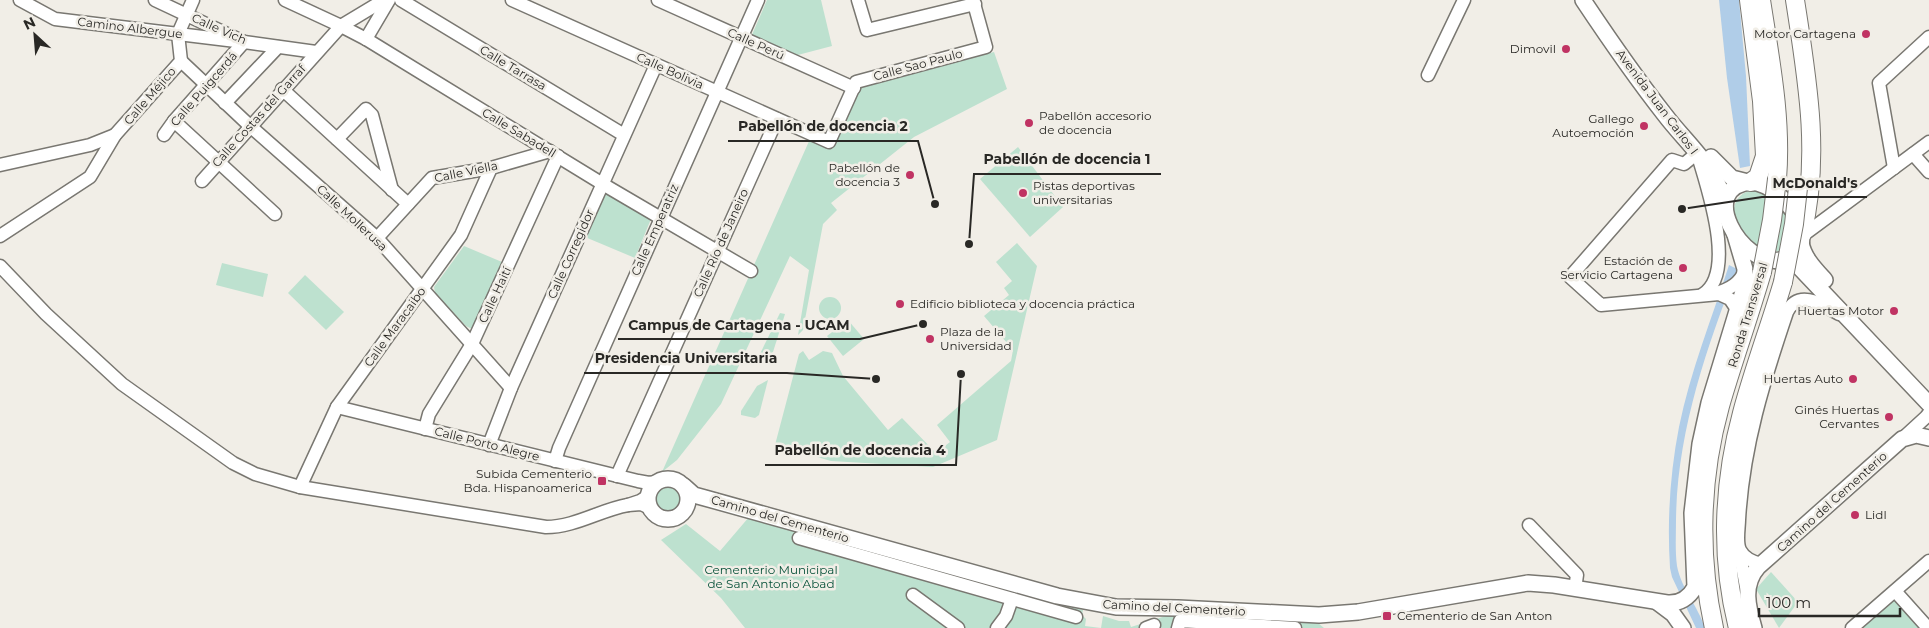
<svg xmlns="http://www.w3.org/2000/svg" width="1929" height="628" font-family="Montserrat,sans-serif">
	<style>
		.green { fill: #bde1cf }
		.water { fill: #b0cde8 }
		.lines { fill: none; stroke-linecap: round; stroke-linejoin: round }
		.minor-casing { stroke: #797771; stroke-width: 15 }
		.major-casing { stroke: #797771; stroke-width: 18 }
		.highway-casing { stroke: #797771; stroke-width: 20 }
		.minor { stroke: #fff; stroke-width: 12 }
		.major { stroke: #fff; stroke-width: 15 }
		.highway { stroke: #fff; stroke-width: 18 }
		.highway-bridge-casing { stroke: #797771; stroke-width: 20; stroke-linecap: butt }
		.highway-bridge { stroke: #fff; stroke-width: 18 }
		.poi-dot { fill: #c03363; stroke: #f1eee7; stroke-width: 2 }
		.labels { text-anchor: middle; stroke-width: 5; stroke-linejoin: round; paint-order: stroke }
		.street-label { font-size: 12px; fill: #292825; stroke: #f1eee7 }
		.poi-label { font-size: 12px; fill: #292825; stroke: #f1eee7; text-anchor: end }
		.park-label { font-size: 12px; fill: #075139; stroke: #f1eee7 }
		.leader { fill: none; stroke: #292825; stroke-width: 2 }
		.callout-dot { fill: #292825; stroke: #f1eee7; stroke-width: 2 }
		.callout-label { font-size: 14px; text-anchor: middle; font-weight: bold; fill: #292825; stroke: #f1eee7; stroke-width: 5; stroke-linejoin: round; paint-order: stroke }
	</style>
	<rect width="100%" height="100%" fill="#f1eee7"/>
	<g class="green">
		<path d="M767 0H821L832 46 794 56 751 37Z"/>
		<path d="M994 52 1007 89 914 137 831 203 837 210 823 224 803 330 798 335 809 270 790 256 721 404 677 460 662 472 810 139 832 149 860 88Z"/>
		<path d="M1018 147 1063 207 1030 237 980 179Z"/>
		<path d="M606 186 653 214 635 258 585 237Z"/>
		<path d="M1751 190C1770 191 1779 205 1789 218L1783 250C1752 262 1710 203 1751 190Z"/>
		<path d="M1017 243 1037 266 997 440 933 467 831 461 775 445 799 354 803 351 809 360 823 351 832 353 843 376 888 430 902 418 936 453 950 442 937 425 1011 361 1013 350 984 316 1009 295 1004 288 1012 281 996 262Z"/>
		<path d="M464 246 502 262 472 329 466 326 435 293 434 287Z"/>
		<path d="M222 263 268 274 263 297 216 285Z"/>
		<path d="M305 275 344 312 326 330 288 293Z"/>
		<circle cx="830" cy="308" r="11"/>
		<path d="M780 313 785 314 773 352 763 360 759 356Z"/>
		<path d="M848 320 864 339 843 356 827 336Z"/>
		<path d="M768 380 759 415 755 418 741 415V411L757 386Z"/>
		<circle cx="668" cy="499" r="20"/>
		<path d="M749 517 1083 610 1082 615 1086 619 1085 626 1101 628 1103 616 1119 621H1129L1131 627 1175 613 1318 623 1324 628H745L721 598 661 540 686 524 720 551Z"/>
		<path d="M1771 572 1798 602 1779 628 1756 589Z"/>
		<path d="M1893 598 1919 628H1859Z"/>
	</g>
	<g class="water">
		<path d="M1719 0H1739L1746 76 1750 166 1740 168 1727 78Z"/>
		<path d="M1729 265 1737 269C1706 349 1677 433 1676 520 1676 535 1675 551 1677 566 1681 588 1698 606 1705 628H1696L1672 577 1670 568C1667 521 1670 473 1679 427 1690 372 1712 318 1729 265Z"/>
	</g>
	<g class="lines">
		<g class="minor-casing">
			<g id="minor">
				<path d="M20 0 55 19 244 42"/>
				<path d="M155 0 244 42 316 52"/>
				<path d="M285 0 341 26 366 39 606 186 751 271"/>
				<path d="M401 0 624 135"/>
				<path d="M512 0 829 142 856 82 986 47 973 0"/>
				<path d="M658 0 854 88"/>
				<path d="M858 0 867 30 975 4"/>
				<path d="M366 39 389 0"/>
				<path d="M181 61 250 126 377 238 511 388"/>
				<path d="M1428 75 1464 0"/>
				<path d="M282 89 408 204"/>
				<path d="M225 103 278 47"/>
				<path d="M174 121 275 214"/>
				<path d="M164 135 174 121 244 42"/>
				<path d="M337 139 366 109 372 115 392 190"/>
				<path d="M1696 154 1684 164 1672 160 1570 277 1601 305 1719 294 1730 299 1738 311"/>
				<path d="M1913 154 1929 172"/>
				<path d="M1699 159C1708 190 1737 274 1702 295"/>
				<path d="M0 165 90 145 115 135"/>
				<path d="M1894 168 1879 83 1929 37"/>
				<path d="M202 181 341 26 384 0"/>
				<path d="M0 236 90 177 115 135 181 61 178 34 193 0"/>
				<path d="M1802 236 1929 142"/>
				<path d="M377 238 432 178 491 168 550 151"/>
				<path d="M0 266 46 314 122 384 233 463 255 474 300 487 546 527C575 527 600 510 628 505"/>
				<path d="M1715 293C1729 290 1740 284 1745 270"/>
				<path d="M337 407 638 481 649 483 656 482"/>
				<path d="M425 429 429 414 472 344 558 156"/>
				<path d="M1902 439 1926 417 1929 413"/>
				<path d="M489 445 511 388 656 65"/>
				<path d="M555 461 559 448 758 0"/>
				<path d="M617 476 777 119"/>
				<path d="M300 487 337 407 461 235 491 168"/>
				<path d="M648 496 640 501 628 505 641 504 650 508"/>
				<path d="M1529 525 1577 575 1575 589"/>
				<path d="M799 538 1076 617"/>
				<path d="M1739 550 1747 592"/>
				<path d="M1761 564C1753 562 1744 558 1740 550 1736 542 1739 528 1739 520 1743 447 1764 380 1787 312 1799 288 1823 305 1839 314"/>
				<path d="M1895 591 1928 628"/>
				<path d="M913 595 958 628"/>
				<path d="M997 628 1006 616 1012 599"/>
				<path d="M1146 628 1154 625"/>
				<path d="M1178 628 1180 621 1295 628"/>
				<path d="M1852 628 1929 561"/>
			</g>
		</g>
		<g class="major-casing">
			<g id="major">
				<path d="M1583 0C1609 39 1636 78 1665 115 1687 144 1720 170 1725 207"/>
				<path d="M1711 157 1732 178 1748 182"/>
				<path d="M1751 182C1789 185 1827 253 1780 260 1741 267 1696 187 1751 182Z"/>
				<path d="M1801 242C1803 257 1815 269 1825 280"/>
				<path d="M1778 261 1791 263 1800 268 1929 404"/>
				<circle cx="668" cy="499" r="20"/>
				<path d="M684 486 694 495 705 498 1057 596 1116 607 1178 608 1319 615 1358 612 1528 583 1554 585 1667 603C1679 604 1689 598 1695 587L1692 513 1700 444 1709 403 1744 288 1745 269 1735 235"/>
				<path d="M1657 602 1673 614 1683 628"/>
				<path d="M1754 628C1748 607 1742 585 1758 567L1902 439 1916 435 1929 438"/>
			</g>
		</g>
		<g class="highway-casing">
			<g id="highway">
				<path d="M1749 0 1762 101 1765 156 1758 177 1751 182"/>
				<path d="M1761 0C1770 59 1782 119 1777 179"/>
				<path d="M1795 0C1807 78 1821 156 1802 234"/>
				<path d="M1714 628C1698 555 1700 478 1720 406 1733 361 1749 317 1762 272"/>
				<path d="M1738 628C1720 558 1723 483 1742 413 1754 368 1770 326 1783 282"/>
			</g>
		</g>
		<use href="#minor" class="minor"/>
		<use href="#major" class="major"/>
		<use href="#highway" class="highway"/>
		<g class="highway-bridge-casing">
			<g id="highway-bridge">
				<path d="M1762 272 1772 220 1777 179"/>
				<path d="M1783 282 1794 224 1798 188"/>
			</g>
		</g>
		<use href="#highway-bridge" class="highway-bridge"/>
	</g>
	<g class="poi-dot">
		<circle cx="1866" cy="34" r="5"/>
		<circle cx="1566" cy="49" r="5"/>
		<circle cx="1029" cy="123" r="5"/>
		<circle cx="1644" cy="126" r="5"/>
		<circle cx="910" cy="175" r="5"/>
		<circle cx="1023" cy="193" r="5"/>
		<circle cx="1683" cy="268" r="5"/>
		<circle cx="900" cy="304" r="5"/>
		<circle cx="1894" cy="311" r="5"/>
		<circle cx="930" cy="339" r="5"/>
		<circle cx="1853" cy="379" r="5"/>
		<circle cx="1889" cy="417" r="5"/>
		<rect x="597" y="476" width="10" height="10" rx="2.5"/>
		<circle cx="1855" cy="515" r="5"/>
		<rect x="1382" y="611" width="10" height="10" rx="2.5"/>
	</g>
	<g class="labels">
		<g class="street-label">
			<text transform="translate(130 28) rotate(7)" y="4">Camino Albergue</text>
			<text transform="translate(219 29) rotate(24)" y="4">Calle Vich</text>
			<text transform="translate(756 44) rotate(24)" y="4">Calle Perú</text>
			<text transform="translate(918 65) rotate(-15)" y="4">Calle Sao Paulo</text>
			<text transform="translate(513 68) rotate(31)" y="4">Calle Tarrasa</text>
			<text transform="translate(670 71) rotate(24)" y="4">Calle Bolivia</text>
			<text transform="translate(204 89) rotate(-49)" y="4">Calle Puigcerdá</text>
			<text transform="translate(150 96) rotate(-49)" y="4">Calle Méjico</text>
			<text transform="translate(1657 102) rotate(53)" y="4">Avenida Juan Carlos I</text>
			<text transform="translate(259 116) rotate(-48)" y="4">Calle Costas del Garraf</text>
			<text transform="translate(519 133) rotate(31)" y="4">Calle Sabadell</text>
			<text transform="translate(466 172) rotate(-12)" y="4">Calle Viella</text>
			<text transform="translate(352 218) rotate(43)" y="4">Calle Mollerusa</text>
			<text transform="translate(655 230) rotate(-66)" y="4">Calle Emperatriz</text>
			<text transform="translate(721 243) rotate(-66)" y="4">Calle Río de Janeiro</text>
			<text transform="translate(571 254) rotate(-66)" y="4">Calle Corregidor</text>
			<text transform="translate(495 295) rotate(-65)" y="4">Calle Haití</text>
			<text transform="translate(1748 315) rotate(-73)" y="4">Ronda Transversal</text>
			<text transform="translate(395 327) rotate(-54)" y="4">Calle Maracaibo</text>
			<text transform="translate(487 444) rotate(14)" y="4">Calle Porto Alegre</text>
			<text transform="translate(1832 502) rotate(-42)" y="4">Camino del Cementerio</text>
			<text transform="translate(780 519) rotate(16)" y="4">Camino del Cementerio</text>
			<text transform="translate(1174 608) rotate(3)" y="4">Camino del Cementerio</text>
		</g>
		<g class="poi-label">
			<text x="1856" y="38">Motor Cartagena</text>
			<text x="1556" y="53">Dimovil</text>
			<text x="1039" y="120" text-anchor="start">Pabellón accesorio<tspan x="1039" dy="14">de docencia</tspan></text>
			<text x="1634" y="123">Gallego<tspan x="1634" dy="14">Autoemoción</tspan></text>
			<text x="900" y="172">Pabellón de<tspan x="900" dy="14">docencia 3</tspan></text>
			<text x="1033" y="190" text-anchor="start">Pistas deportivas<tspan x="1033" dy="14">universitarias</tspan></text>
			<text x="1673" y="265">Estación de<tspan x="1673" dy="14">Servicio Cartagena</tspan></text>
			<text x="910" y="308" text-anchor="start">Edificio biblioteca y docencia práctica</text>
			<text x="1884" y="315">Huertas Motor</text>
			<text x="940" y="336" text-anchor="start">Plaza de la<tspan x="940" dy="14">Universidad</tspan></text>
			<text x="1843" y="383">Huertas Auto</text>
			<text x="1879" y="414">Ginés Huertas<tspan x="1879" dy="14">Cervantes</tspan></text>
			<text x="592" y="478">Subida Cementerio<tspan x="592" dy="14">Bda. Hispanoamerica</tspan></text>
			<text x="1865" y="519" text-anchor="start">Lidl</text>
			<text x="1397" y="620" text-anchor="start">Cementerio de San Anton</text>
		</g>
		<g class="park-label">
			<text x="771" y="574">Cementerio Municipal<tspan x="771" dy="14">de San Antonio Abad</tspan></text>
		</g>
	</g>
	<path class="leader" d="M935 204L918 141H728M969 244L974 174H1161M1682 209L1762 197H1867M923 324L860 339H618M876 379L787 373H584M961 374L956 465H765"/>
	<g class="callout-dot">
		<circle cx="935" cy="204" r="5"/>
		<circle cx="969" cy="244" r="5"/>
		<circle cx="1682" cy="209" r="5"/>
		<circle cx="923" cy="324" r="5"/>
		<circle cx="876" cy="379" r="5"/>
		<circle cx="961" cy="374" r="5"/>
	</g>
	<g class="callout-label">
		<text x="823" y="131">Pabellón de docencia 2</text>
		<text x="1067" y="164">Pabellón de docencia 1</text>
		<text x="1815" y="188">McDonald's</text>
		<text x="739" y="330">Campus de Cartagena - UCAM</text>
		<text x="686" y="363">Presidencia Universitaria</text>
		<text x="860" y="455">Pabellón de docencia 4</text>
	</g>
	<g transform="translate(35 35) rotate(334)" stroke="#f1eee7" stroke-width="4" paint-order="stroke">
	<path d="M0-4L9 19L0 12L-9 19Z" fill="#292825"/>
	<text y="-8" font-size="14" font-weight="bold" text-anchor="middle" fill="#292825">N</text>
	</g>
	<path d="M1759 608v8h141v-8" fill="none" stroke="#292825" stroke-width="2.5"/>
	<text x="1766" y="608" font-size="15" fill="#292825" stroke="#f1eee7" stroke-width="4" paint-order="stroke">100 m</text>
</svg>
